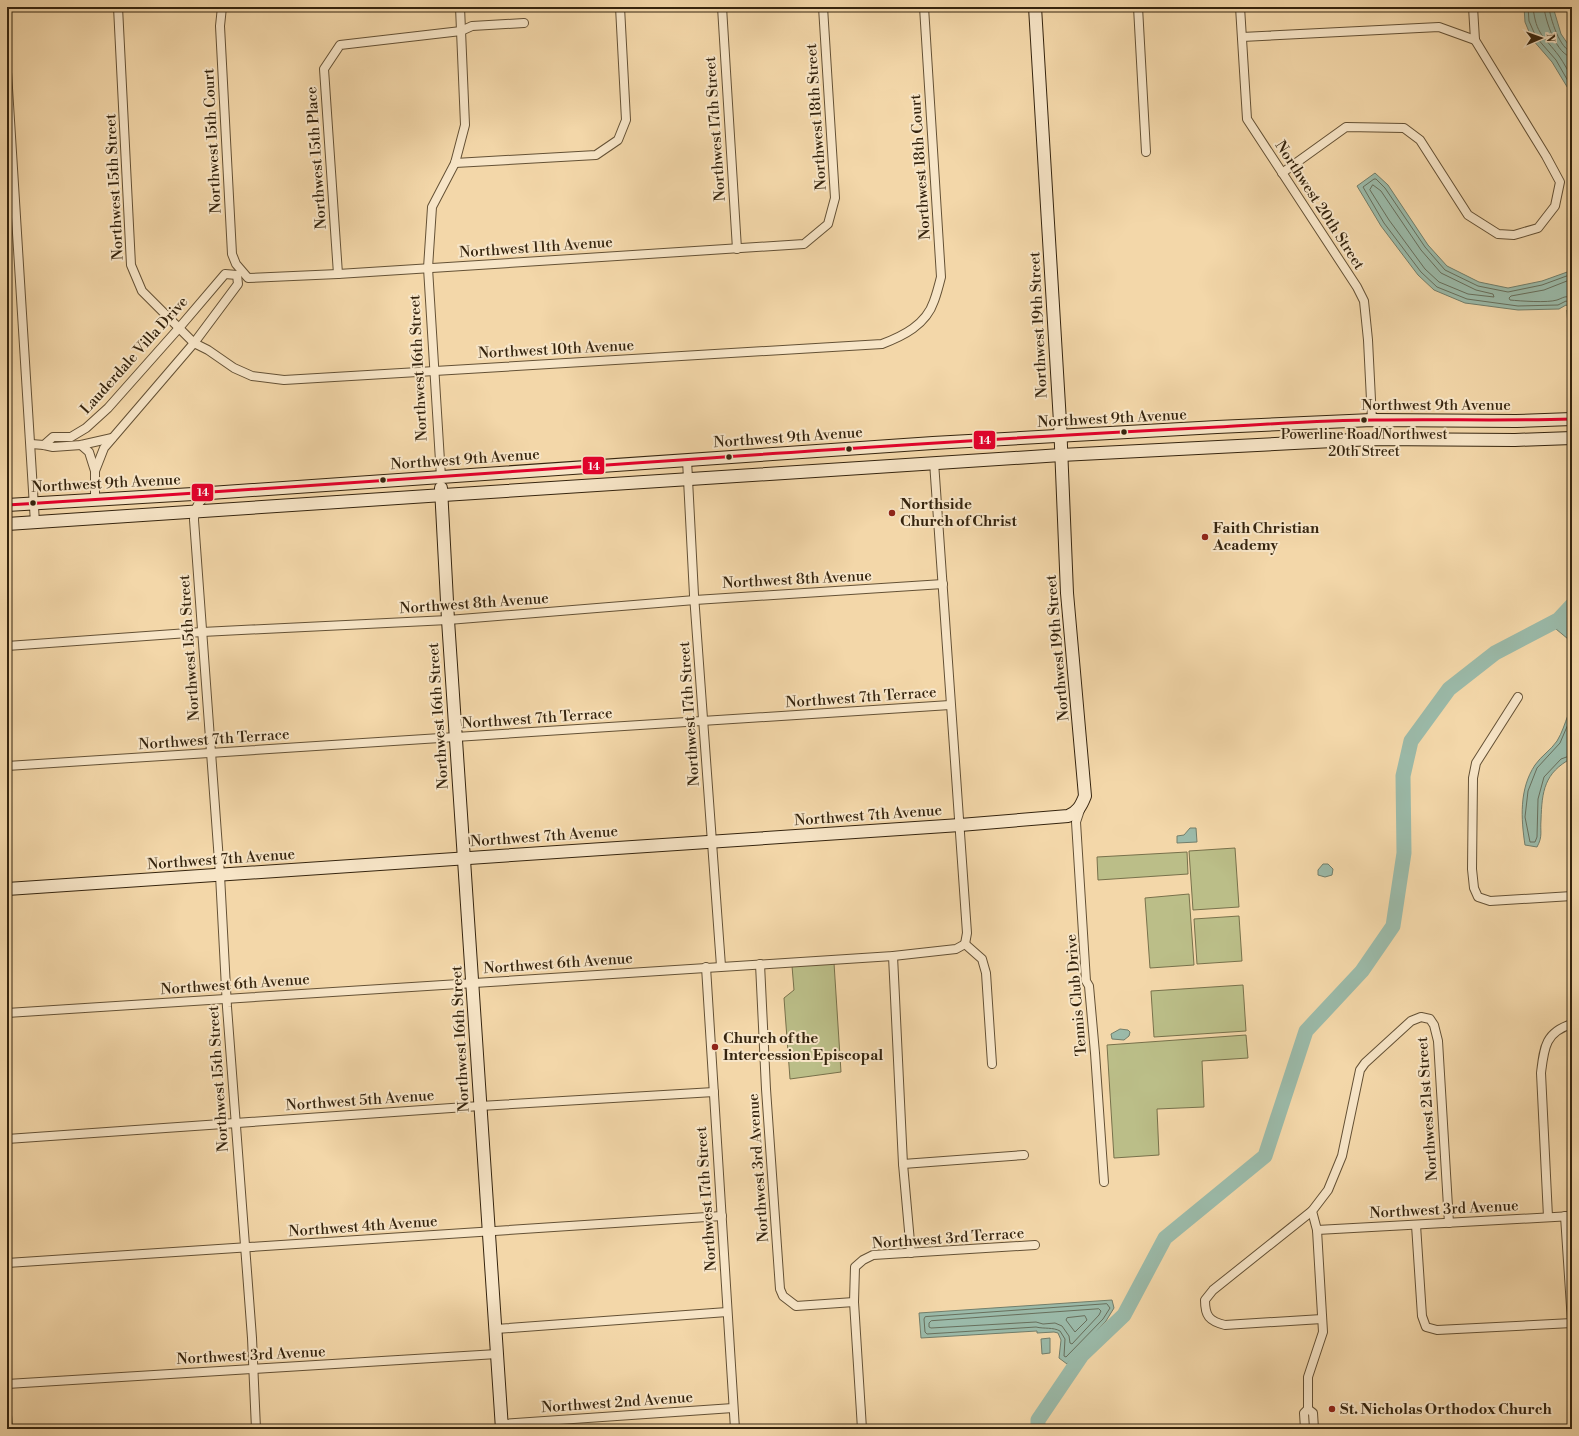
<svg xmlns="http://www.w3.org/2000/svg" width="1579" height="1436" font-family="'Libre Bodoni',serif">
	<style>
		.green { fill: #bbbe88; stroke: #78714b }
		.water { fill: #9bbaa9; stroke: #727e6b }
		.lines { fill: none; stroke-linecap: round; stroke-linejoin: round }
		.shore { stroke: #686f5c; stroke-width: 1 }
		.river { stroke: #9bbaa9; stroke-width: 15 }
		.street-casing { stroke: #645135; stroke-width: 10 }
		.secondary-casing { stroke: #35240e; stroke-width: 14 }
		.street { stroke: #f7e5c7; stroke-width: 8 }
		.secondary { stroke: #f7e5c7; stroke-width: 12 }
		.bus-1-casing { stroke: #f7e5c7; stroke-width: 6 }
		.bus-1 { stroke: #e4002b; stroke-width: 3 }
		.bus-dot { fill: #35240e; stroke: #f7e5c7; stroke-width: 1.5 }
		.poi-dot { fill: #8f2418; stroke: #f7e5c7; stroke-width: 1.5 }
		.labels { text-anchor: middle; stroke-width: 4; stroke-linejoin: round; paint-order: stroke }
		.bus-label { font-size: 14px; fill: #35240e; stroke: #f7e5c7 }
		.street-label { font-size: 15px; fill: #35240e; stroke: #f7e5c7 }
		.poi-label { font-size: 15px; font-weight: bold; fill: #35240e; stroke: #f7e5c7; text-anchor: start }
		.line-badge { stroke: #f7e5c7; stroke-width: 1.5 }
		.badge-label { font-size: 11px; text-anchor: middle; font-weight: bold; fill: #fff }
	</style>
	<rect width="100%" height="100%" fill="#f3d7a9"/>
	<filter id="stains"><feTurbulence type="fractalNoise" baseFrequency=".005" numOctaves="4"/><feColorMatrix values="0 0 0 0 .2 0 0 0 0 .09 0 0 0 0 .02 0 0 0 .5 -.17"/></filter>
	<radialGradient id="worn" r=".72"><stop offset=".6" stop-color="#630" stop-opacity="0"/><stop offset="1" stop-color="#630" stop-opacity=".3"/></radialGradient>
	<g class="green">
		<path d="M1572 305V398L1567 310Z"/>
		<path d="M1235 848 1239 907 1193 910 1189 851Z"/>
		<path d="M1187 852 1188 874 1098 880 1097 857Z"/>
		<path d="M1189 894 1194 965 1150 968 1145 898Z"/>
		<path d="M1239 916 1242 961 1197 964 1194 919Z"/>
		<path d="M834 963 841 1072 790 1079 784 998 794 990 792 966Z"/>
		<path d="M1243 985 1246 1031 1154 1037 1151 991Z"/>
		<path d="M1246 1035 1248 1058 1202 1061 1204 1107 1157 1109 1159 1155 1114 1158 1107 1045Z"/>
	</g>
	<g class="water">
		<path d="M1524 7H1553L1561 34 1572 50V95L1552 62 1532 39 1525 22Z"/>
		<path d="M1375 173 1388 185 1428 245 1447 266 1479 282 1508 288 1542 281 1570 271 1572 269V308L1566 305 1559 309 1518 310 1465 303 1434 290 1418 275 1381 226 1357 186Z"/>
		<path d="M1572 615V758C1544 773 1542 791 1541 820 1540 832 1543 836 1537 847L1525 845C1521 819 1519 789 1535 765 1541 756 1551 750 1557 741 1562 733 1565 723 1568 715 1575 692 1570 663 1568 639L1556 629Z"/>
		<path d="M1190 828H1196L1197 842 1177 843V836L1184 835Z"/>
		<path d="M1323 864H1328L1333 869 1332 875 1325 877 1318 875V870Z"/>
		<path d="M1120 1029 1128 1030 1130 1032 1129 1036 1124 1040 1112 1039 1111 1034Z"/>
		<path d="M1112 1300 1114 1308 1106 1321 1067 1364 1059 1358 1061 1340 1058 1333 1054 1332 1037 1333V1331L921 1338 919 1313Z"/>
		<path d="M1050 1338V1353L1042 1354 1041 1339Z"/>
	</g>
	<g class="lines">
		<g class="shore">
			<path d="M1528 7 1529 21 1536 37 1556 60 1572 88"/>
			<path d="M1533 7C1536 35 1544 36 1559 56 1564 63 1568 71 1572 78"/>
			<path d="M1544 7C1545 20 1557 56 1572 57"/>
			<path d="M1549 7C1550 18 1560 50 1572 52"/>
			<path d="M1373 185 1381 191 1421 250 1441 273 1476 290 1493 294 1494 297 1468 294 1439 282 1425 269 1389 220 1370 190Z"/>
			<path d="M1572 274 1542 285 1508 292 1478 286 1445 270 1425 247 1385 188 1376 179H1374L1363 187 1384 223 1421 272 1437 287 1467 299 1518 306 1558 305 1566 301 1572 303"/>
			<path d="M1572 279 1544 290 1511 296 1509 298 1510 300C1520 301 1548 303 1557 300 1563 298 1565 295 1572 298"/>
			<path d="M1572 715 1560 743 1537 768 1528 791 1525 817 1530 842H1535L1537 837 1538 799 1544 777 1561 759 1572 755"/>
			<path d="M1107 1304 1110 1308 1103 1319 1066 1357 1064 1356 1065 1339 1060 1331C1053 1327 1044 1329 1036 1327L927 1334 925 1332 924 1319 925 1317Z"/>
			<path d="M1099 1309 1101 1311 1099 1315 1072 1344 1070 1343 1069 1336 1062 1326 1055 1323 1043 1324 1036 1322 931 1328 929 1327V1323L931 1321Z"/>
			<path d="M1085 1316 1087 1320 1075 1332 1066 1320 1067 1318Z"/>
		</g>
		<path class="river" d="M1038 1429V1420L1082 1355 1124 1315 1165 1238 1265 1156 1306 1031 1362 971 1393 926 1404 853 1403 776 1411 741 1449 689 1495 653 1558 620 1572 605"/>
		<g class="street-casing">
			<g id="street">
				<path d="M118 7 131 265 142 291 194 343 208 350 234 368 252 376 284 380 882 344C903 336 926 325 934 301 937 293 939 285 941 277L924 7"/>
				<path d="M222 7 220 26 232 254 236 264 248 278 338 274 804 244 828 224 835 198 823 7"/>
				<path d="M722 7 737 249"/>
				<path d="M1138 7 1146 152"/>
				<path d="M1240 7 1247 119 1357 287 1364 301 1368 340 1372 420"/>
				<path d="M1242 37 1439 27 1475 40"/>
				<path d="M7 72 35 523"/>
				<path d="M455 163 596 155 618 140 626 120 620 7"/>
				<path d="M1282 173 1346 127 1404 128 1420 140 1468 215 1498 234 1514 235 1538 228 1555 206 1560 182 1546 156 1475 40 1473 7"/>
				<path d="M338 274 324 69 340 45 461 31 472 26 524 23"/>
				<path d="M31 444 44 445 53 447 81 445 112 438"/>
				<path d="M44 445 53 437H71L86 428 108 408 179 328 225 274 237 275 238 284 194 343 104 448 95 471V500"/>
				<path d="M81 445 89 452 95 471"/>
				<path d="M687 460 694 595 721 966"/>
				<path d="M934 462C944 619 957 776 967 933L965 944"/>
				<path d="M441 477 428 268 432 207 455 163 465 125 460 7"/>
				<path d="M209 494C199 501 194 508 194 520L220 875 227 1007 252 1338 256 1429"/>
				<path d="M7 646 202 632 448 620 695 600 943 584"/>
				<path d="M1518 697 1476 763 1473 778 1472 869 1474 888 1478 897 1490 901 1572 896"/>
				<path d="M7 766 950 705"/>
				<path d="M1081 807 1076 822 1086 981 1089 986 1095 1053 1104 1182"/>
				<path d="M965 944 982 959 986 973 992 1064"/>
				<path d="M893 956 903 1164 911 1253"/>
				<path d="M760 964 766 1089 780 1289 783 1296 796 1306 854 1302"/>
				<path d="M706 967 735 1429"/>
				<path d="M7 1013 893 956 956 949 965 944"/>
				<path d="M7 1139 480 1106 714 1092"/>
				<path d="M903 1164 1024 1155"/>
				<path d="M1312 1211 1213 1290 1205 1300C1205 1316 1209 1321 1225 1325L1322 1319"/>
				<path d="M1565 1216 1572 1322"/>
				<path d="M1548 1217 1541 1073C1544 1048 1545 1032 1572 1024"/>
				<path d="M1416 1225 1422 1316 1426 1327 1437 1330 1572 1323"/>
				<path d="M1317 1230 1572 1216"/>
				<path d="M7 1263 722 1216"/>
				<path d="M496 1329 727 1312"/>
				<path d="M7 1384 497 1354"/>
				<path d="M1308 1409 1313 1413 1314 1429"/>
				<path d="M7 1415 8 1429"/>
				<path d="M502 1424 733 1408"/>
				<path d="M862 1429 854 1302 855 1267 863 1260 873 1255 1035 1245"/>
				<path d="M1305 1429 1304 1413 1308 1409V1377L1323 1332 1317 1230 1312 1211 1328 1190 1342 1156 1360 1070 1365 1063 1411 1021 1421 1017 1430 1019 1434 1025 1438 1041 1449 1223"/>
			</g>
		</g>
		<g class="secondary-casing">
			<g id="secondary">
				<path d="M441 488 448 620 502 1429"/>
				<path d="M7 505 210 493 933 443 1217 427 1372 420 1516 421 1572 419"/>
				<path d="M7 524 428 496 1061 455 1372 439 1515 440 1572 438"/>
				<path d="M7 889 960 825 1068 816C1078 812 1081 806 1085 796L1067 593 1060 422 1035 7"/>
			</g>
		</g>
		<use href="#street" class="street"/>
		<use href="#secondary" class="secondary"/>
		<g class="bus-1-casing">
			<path id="bus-1" d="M7 505C411 481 814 447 1218 427 1270 424 1323 420 1375 420 1441 419 1506 421 1572 419"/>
		</g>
		<use href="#bus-1" class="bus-1"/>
	</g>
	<g class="bus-dot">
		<circle cx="1364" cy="420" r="3.5"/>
		<circle cx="1124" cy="432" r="3.5"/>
		<circle cx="849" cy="449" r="3.5"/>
		<circle cx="729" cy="457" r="3.5"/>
		<circle cx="383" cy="480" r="3.5"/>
		<circle cx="33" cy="503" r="3.5"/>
	</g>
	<g class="poi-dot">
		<circle cx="892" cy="513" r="4"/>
		<circle cx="1205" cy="537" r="4"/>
		<circle cx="715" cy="1047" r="4"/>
		<circle cx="1332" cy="1409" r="4"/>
	</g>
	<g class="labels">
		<g class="bus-label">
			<text x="1364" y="439">Powerline Road/Northwest<tspan x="1364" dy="17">20th Street</tspan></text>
		</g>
		<g class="street-label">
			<text transform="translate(816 117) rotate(-94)" y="5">Northwest 18th Street</text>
			<text transform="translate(715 129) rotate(-94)" y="5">Northwest 17th Street</text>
			<text transform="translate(212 141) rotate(-93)" y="5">Northwest 15th Court</text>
			<text transform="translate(316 158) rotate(-94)" y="5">Northwest 15th Place</text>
			<text transform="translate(920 167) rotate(-94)" y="5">Northwest 18th Court</text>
			<text transform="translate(114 187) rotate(-93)" y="5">Northwest 15th Street</text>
			<text transform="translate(1320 205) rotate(57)" y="5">Northwest 20th Street</text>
			<text transform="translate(536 247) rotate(-4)" y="5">Northwest 11th Avenue</text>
			<text transform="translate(1038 325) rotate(-93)" y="5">Northwest 19th Street</text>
			<text transform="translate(556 349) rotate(-3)" y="5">Northwest 10th Avenue</text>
			<text transform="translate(134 355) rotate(-48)" y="5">Lauderdale Villa Drive</text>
			<text transform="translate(418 368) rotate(-93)" y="5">Northwest 16th Street</text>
			<text x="1436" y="410">Northwest 9th Avenue</text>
			<text transform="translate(1112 418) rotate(-3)" y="5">Northwest 9th Avenue</text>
			<text transform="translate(788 437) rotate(-4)" y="5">Northwest 9th Avenue</text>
			<text transform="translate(465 459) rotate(-4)" y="5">Northwest 9th Avenue</text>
			<text transform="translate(106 483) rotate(-3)" y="5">Northwest 9th Avenue</text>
			<text transform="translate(797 579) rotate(-3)" y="5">Northwest 8th Avenue</text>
			<text transform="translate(474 603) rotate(-4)" y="5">Northwest 8th Avenue</text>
			<text transform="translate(189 648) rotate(-94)" y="5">Northwest 15th Street</text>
			<text transform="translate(1057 648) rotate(-95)" y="5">Northwest 19th Street</text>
			<text transform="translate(861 697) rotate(-4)" y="5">Northwest 7th Terrace</text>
			<text transform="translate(689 714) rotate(-94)" y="5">Northwest 17th Street</text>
			<text transform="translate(438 716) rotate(-94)" y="5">Northwest 16th Street</text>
			<text transform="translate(537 718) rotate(-4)" y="5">Northwest 7th Terrace</text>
			<text transform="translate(214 739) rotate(-4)" y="5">Northwest 7th Terrace</text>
			<text transform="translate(868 815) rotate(-4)" y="5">Northwest 7th Avenue</text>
			<text transform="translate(544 836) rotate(-4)" y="5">Northwest 7th Avenue</text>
			<text transform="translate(221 859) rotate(-4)" y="5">Northwest 7th Avenue</text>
			<text transform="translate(558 963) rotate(-4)" y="5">Northwest 6th Avenue</text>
			<text transform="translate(235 984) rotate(-4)" y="5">Northwest 6th Avenue</text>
			<text transform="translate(1076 995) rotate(-95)" y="5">Tennis Club Drive</text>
			<text transform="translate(460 1039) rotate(-93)" y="5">Northwest 16th Street</text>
			<text transform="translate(218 1079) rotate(-94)" y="5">Northwest 15th Street</text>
			<text transform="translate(360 1100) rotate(-4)" y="5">Northwest 5th Avenue</text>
			<text transform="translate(1427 1109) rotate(-94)" y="5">Northwest 21st Street</text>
			<text transform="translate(758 1168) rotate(-94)" y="5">Northwest 3rd Avenue</text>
			<text transform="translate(706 1199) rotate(-94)" y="5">Northwest 17th Street</text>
			<text transform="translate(1444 1209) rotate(-3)" y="5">Northwest 3rd Avenue</text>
			<text transform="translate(363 1226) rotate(-4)" y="5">Northwest 4th Avenue</text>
			<text transform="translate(948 1238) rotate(-4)" y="5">Northwest 3rd Terrace</text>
			<text transform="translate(251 1355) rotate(-3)" y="5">Northwest 3rd Avenue</text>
			<text transform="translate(617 1402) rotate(-4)" y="5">Northwest 2nd Avenue</text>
		</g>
		<g class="poi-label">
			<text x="900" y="509">Northside<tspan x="900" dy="17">Church of Christ</tspan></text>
			<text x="1213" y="533">Faith Christian<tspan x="1213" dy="17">Academy</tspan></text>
			<text x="723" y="1043">Church of the<tspan x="723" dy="17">Intercession Episcopal</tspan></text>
			<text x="1340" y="1414">St. Nicholas Orthodox Church</text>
		</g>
	</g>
	<g class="line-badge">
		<rect x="973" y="430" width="23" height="20" rx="4" fill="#e4002b"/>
		<rect x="582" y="456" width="23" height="19" rx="4" fill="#e4002b"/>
		<rect x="191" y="483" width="23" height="19" rx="4" fill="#e4002b"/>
	</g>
	<g class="badge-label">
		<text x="985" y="444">14</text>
		<text x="594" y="470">14</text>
		<text x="203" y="496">14</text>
	</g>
	<rect width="1579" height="1436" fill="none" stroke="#f3d7a9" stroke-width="24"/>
	<rect x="8" y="8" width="1563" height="1420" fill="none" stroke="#35240e" stroke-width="2"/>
	<rect x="12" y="12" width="1555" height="1412" fill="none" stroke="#35240e"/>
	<g transform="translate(1541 38) rotate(88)" stroke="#f7e5c7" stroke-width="3" paint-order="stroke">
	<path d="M0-3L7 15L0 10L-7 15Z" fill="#35240e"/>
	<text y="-6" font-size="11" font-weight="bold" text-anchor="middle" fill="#35240e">N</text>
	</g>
	<rect width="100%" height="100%" filter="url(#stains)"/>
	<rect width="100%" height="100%" fill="url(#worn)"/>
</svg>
